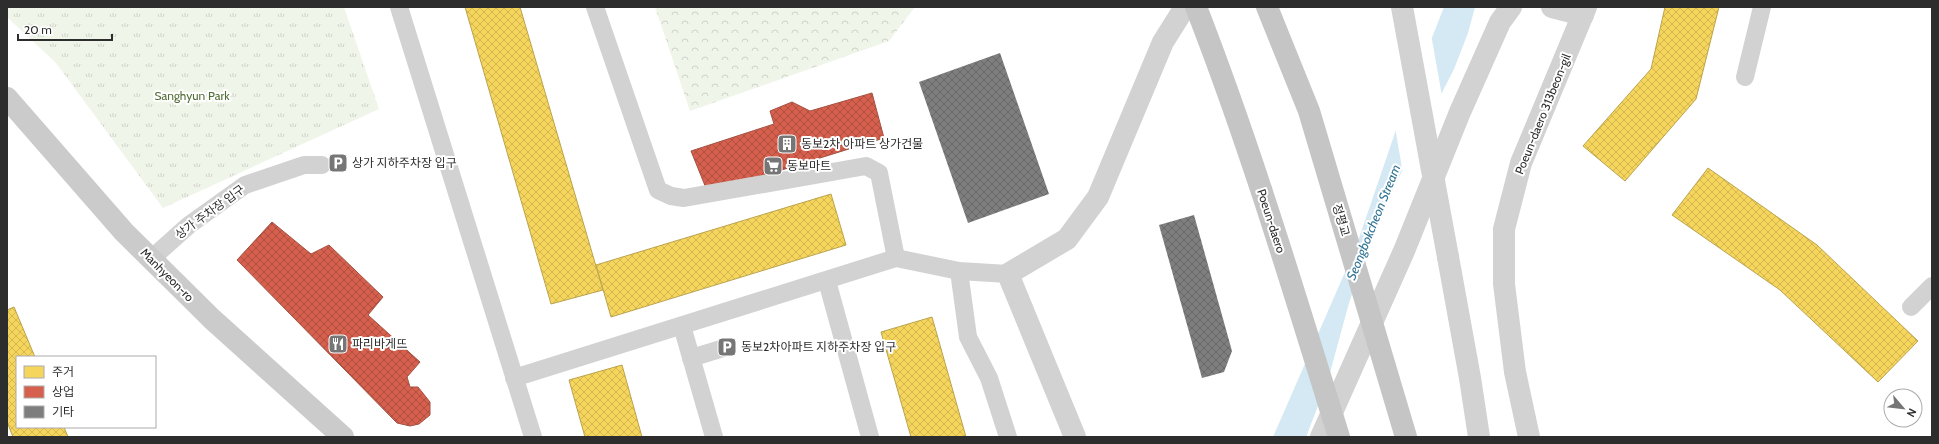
<svg xmlns="http://www.w3.org/2000/svg" width="1939" height="444" font-family="Cabin,'Noto Sans KR',sans-serif">
	<style>
		.forest { fill: url(#forest-crowns) }
		.park { fill: url(#park-tufts) }
		.water { fill: #d4e9f3 }
		.pier { fill: #fff }
		.homes { fill: url(#homes-cross-hatch); stroke: #baa34e }
		.shops { fill: url(#shops-cross-hatch); stroke: #a35143 }
		.building { fill: url(#building-cross-hatch) }
		.lines { fill: none; stroke-linecap: round; stroke-linejoin: round }
		.lane { stroke: #d2d2d2; stroke-width: 18 }
		.street { stroke: #d2d2d2; stroke-width: 22 }
		.secondary { stroke: #cbcbcb; stroke-width: 22 }
		.street-bridge { stroke: #d2d2d2; stroke-width: 22 }
		.primary-bridge { stroke: #c5c5c5; stroke-width: 22 }
		.labels { text-anchor: middle; stroke-width: 4; stroke-linejoin: round; paint-order: stroke }
		.park-label { font-size: 12px; fill: #536d36; stroke: #fff }
		.street-label { font-size: 12px; fill: #2d2d2d; stroke: #fff }
		.poi-label { font-size: 12px; fill: #2d2d2d; stroke: #fff; text-anchor: start }
		.water-label { font-size: 13px; font-style: italic; fill: #337596; stroke: #fff }
	</style>
	<defs>
		<pattern id="forest-crowns" width="20" height="18" patternUnits="userSpaceOnUse"><rect width="20" height="18" fill="#f0f5ea"/><path d="M2 6a3 3 0 1 1 6 0M12 15a3 3 0 1 1 6 0" fill="none" stroke="#ced2c9"/></pattern>
		<pattern id="park-tufts" width="24" height="20" patternUnits="userSpaceOnUse"><rect width="24" height="20" fill="#f0f5ea"/><path d="M3 7l-1-3M5 7V3M7 7l1-3M15 17l-1-3M17 17v-4M19 17l1-3" fill="none" stroke="#ced2c9"/></pattern>
		<pattern id="homes-cross-hatch" width="8" height="8" patternUnits="userSpaceOnUse"><rect width="8" height="8" fill="#f6d55c"/><path d="M0 0l8 8M0 8l8-8" fill="none" stroke="#d3b750"/></pattern>
		<pattern id="shops-cross-hatch" width="8" height="8" patternUnits="userSpaceOnUse"><rect width="8" height="8" fill="#d6604d"/><path d="M0 0l8 8M0 8l8-8" fill="none" stroke="#ae5040"/></pattern>
		<pattern id="building-cross-hatch" width="8" height="8" patternUnits="userSpaceOnUse"><rect width="8" height="8" fill="#7e7e7e"/><path d="M0 0l8 8M0 8l8-8" fill="none" stroke="#686868"/></pattern>
	</defs>
	<rect width="100%" height="100%" fill="#fff"/>
	<path class="forest" d="M655 7H915L889 41 690 111Z"/>
	<path class="park" d="M7 7H344L379 109 163 208 56 63 7 17Z"/>
	<path class="water" d="M1444 7H1475L1468 33 1454 69 1391 193 1372 237 1349 303 1328 380 1306 437H1273L1356 247 1398 124Z"/>
	<path class="pier" d="M1431 34 1442 96 1403 174 1395 127Z"/>
	<g class="homes">
		<path d="M465 7H520L603 290 551 304Z"/>
		<path d="M1665 7H1719L1696 99 1625 181 1583 146 1651 69Z"/>
		<path d="M1708 168 1817 245 1918 341 1878 382 1780 290 1672 215Z"/>
		<path d="M831 194 846 245 611 317 596 265Z"/>
		<path d="M14 307 35 357H17V427H64L68 437H13L7 422V310Z"/>
		<path d="M932 317 966 437H911L881 332Z"/>
		<path d="M622 365 642 437H585L569 380Z"/>
	</g>
	<g class="shops">
		<path d="M872 93 884 138 708 193 691 151 774 124 770 111 792 102 810 111Z"/>
		<path d="M272 222 311 254 329 245 383 297 368 315 420 362 407 377 410 387H418L430 402V415L419 424 410 426 397 423 237 260Z"/>
	</g>
	<g class="building">
		<path d="M1000 53 1049 194 968 223 919 82Z"/>
		<path d="M1194 215 1232 351 1224 372 1202 378 1159 225Z"/>
	</g>
	<g class="lines">
		<g class="lane">
			<path d="M399 7 533 437"/>
			<path d="M595 7 658 190 671 196 684 198 866 166 879 173 896 258"/>
			<path d="M1745 77 1762 7"/>
			<path d="M151 259 189 225 245 185 304 165H322"/>
			<path d="M959 271 968 337 989 378 1008 437"/>
			<path d="M827 281 870 437"/>
			<path d="M1911 307 1932 286"/>
			<path d="M682 326 714 437"/>
			<path d="M691 358 727 347"/>
			<path d="M514 378 896 258 959 271 1008 274"/>
		</g>
		<g class="street">
			<path d="M1552 7 1583 15"/>
			<path d="M1448 257 1470 378 1479 437"/>
			<path d="M1075 437 1008 274 1067 239 1098 197 1163 42 1185 7"/>
			<path d="M1321 437 1404 251 1460 112 1500 22 1511 7"/>
			<path d="M1529 437 1515 372 1504 284V229L1521 163 1586 7"/>
		</g>
		<path class="secondary" d="M7 98 124 232 212 319 343 437"/>
		<path class="street-bridge" d="M1402 7 1448 257"/>
		<g class="primary-bridge">
			<path d="M1196 7C1251 148 1294 292 1339 437"/>
			<path d="M1267 7 1309 111 1406 437"/>
		</g>
	</g>
	<defs>
		<g id="building-square" transform="scale(1)"><rect x="-9" y="-9" width="18" height="18" rx="4" fill="#767676" stroke="#fff"/><path d="M-4-6H4V6H1V3H-1V6H-4ZM-2.5-4.3h1.7v1.8h-1.7ZM.8-4.3h1.7v1.8H.8ZM-2.5-1h1.7V.8h-1.7ZM.8-1h1.7V.8H.8Z" fill="#fff"/></g>
		<g id="parking-square" transform="scale(1)"><rect x="-9" y="-9" width="18" height="18" rx="4" fill="#767676" stroke="#fff"/><path d="M-3.5-5.5H1a3.5 3.5 0 0 1 0 7H-1V5.5H-3.5ZM-1-3.4V-.6H.8a1.4 1.4 0 0 0 0-2.8Z" fill="#fff"/></g>
		<g id="supermarket-square" transform="scale(1)"><rect x="-9" y="-9" width="18" height="18" rx="4" fill="#767676" stroke="#fff"/><path d="M-6-5.5h2.5l.6 2H6L4.5 2H-2.5L-4.4-4H-6ZM-1.5 3.2a1.3 1.3 0 1 0 .1 0ZM3 3.2a1.3 1.3 0 1 0 .1 0Z" fill="#fff"/></g>
		<g id="restaurant-square" transform="scale(1)"><rect x="-9" y="-9" width="18" height="18" rx="4" fill="#767676" stroke="#fff"/><path d="M-5-6h1v4h1v-4h1v4h1v-4h1v5L-1.5 .5V6h-2V.5L-5-1ZM5-6V6H3V1.5H1.5Q1.5-4 5-6Z" fill="#fff"/></g>
	</defs>
	<g fill-rule="evenodd">
		<use href="#building-square" x="787" y="144"/>
		<use href="#parking-square" x="338" y="163"/>
		<use href="#supermarket-square" x="773" y="166"/>
		<use href="#restaurant-square" x="338" y="344"/>
		<use href="#parking-square" x="727" y="347"/>
	</g>
	<g class="labels">
		<g class="park-label">
			<text x="192" y="100">Sanghyun Park</text>
		</g>
		<g class="street-label">
			<text transform="translate(1543 114) rotate(-68)" y="4">Poeun-daero 313beon-gil</text>
			<text transform="translate(210 212) rotate(-36)" y="4">상가 주차장 입구</text>
			<text transform="translate(1341 220) rotate(74)" y="4">정평교</text>
			<text transform="translate(1271 221) rotate(72)" y="4">Poeun-daero</text>
			<text transform="translate(167 275) rotate(45)" y="4">Manhyeon-ro</text>
		</g>
		<g class="poi-label">
			<text x="801" y="148">동보2차 아파트 상가건물</text>
			<text x="352" y="167">상가 지하주차장 입구</text>
			<text x="787" y="170">동보마트</text>
			<text x="352" y="348">파리바게뜨</text>
			<text x="741" y="351">동보2차아파트 지하주차장 입구</text>
		</g>
		<g class="water-label">
			<text transform="translate(1373 222) rotate(-68)" y="5">Seongbokcheon Stream</text>
		</g>
	</g>
	<rect width="1939" height="444" fill="none" stroke="#2d2d2d" stroke-width="16"/>
	<rect x="16" y="356" width="140" height="72" fill="#ffffff" stroke="#ababab"/>
	<rect x="24" y="366" width="20" height="12" fill="#f6d55c" stroke="#ababab"/>
	<text x="52" y="376" font-size="12" fill="#2d2d2d">주거</text>
	<rect x="24" y="386" width="20" height="12" fill="#d6604d" stroke="#ababab"/>
	<text x="52" y="396" font-size="12" fill="#2d2d2d">상업</text>
	<rect x="24" y="406" width="20" height="12" fill="#7e7e7e" stroke="#ababab"/>
	<text x="52" y="416" font-size="12" fill="#2d2d2d">기타</text>
	<g transform="translate(1903 408) rotate(118)"><circle r="19" fill="#ffffff" stroke="#ababab"/>
	<path d="M0-3L7 15L0 10L-7 15Z" fill="#767676"/>
	<text y="-6" font-size="11" font-weight="bold" text-anchor="middle" fill="#2d2d2d">N</text>
	</g>
	<path d="M18 34v6h94v-6" fill="none" stroke="#2d2d2d" stroke-width="2"/>
	<text x="24" y="34" font-size="12" fill="#2d2d2d" stroke="#ffffff" stroke-width="3" paint-order="stroke">20 m</text>
</svg>
